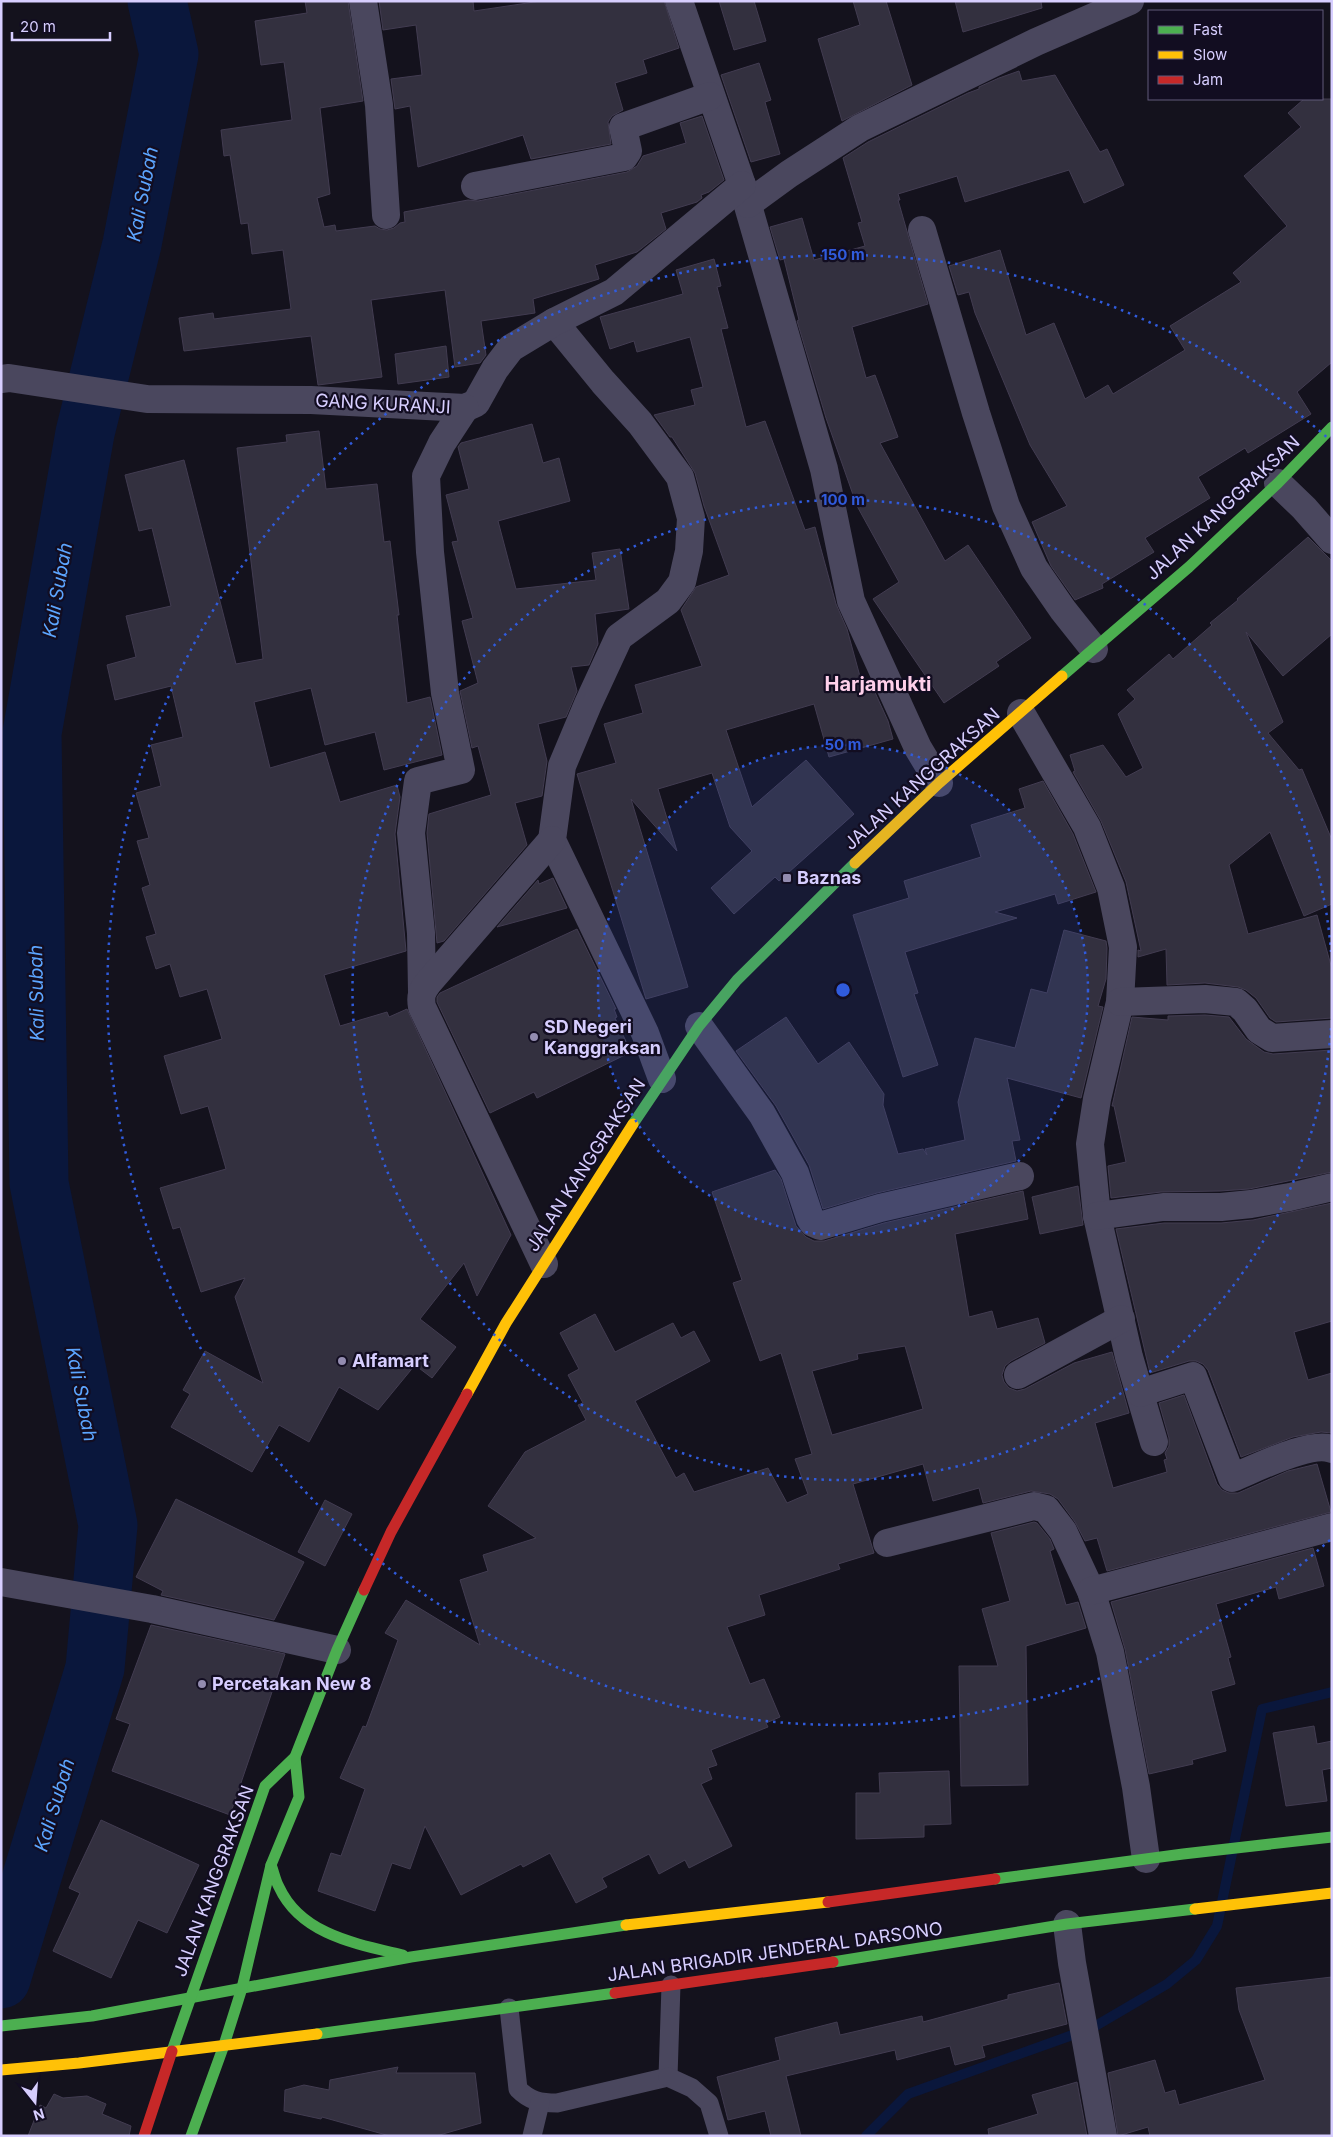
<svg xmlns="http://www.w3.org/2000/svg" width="1333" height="2137" font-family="Inter,sans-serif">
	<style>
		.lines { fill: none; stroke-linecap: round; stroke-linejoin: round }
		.stream { stroke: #0a173c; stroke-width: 10 }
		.river { stroke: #0a173c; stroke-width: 59 }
		.building { fill: #33303f; stroke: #423c51; fill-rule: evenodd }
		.lane { stroke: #4a475e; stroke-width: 19 }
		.street { stroke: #4a475e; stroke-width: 28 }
		.fast { stroke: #4caf50; stroke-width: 11 }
		.slow { stroke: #ffc107; stroke-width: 11 }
		.jam { stroke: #c62828; stroke-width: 11 }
		.ring { fill: none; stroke: #305bdc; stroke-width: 2.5; stroke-dasharray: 2.5 5 }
		.poi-dot { fill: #938cb0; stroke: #120d21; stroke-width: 2 }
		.labels { text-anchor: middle; stroke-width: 4.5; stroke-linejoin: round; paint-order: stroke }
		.street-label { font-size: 18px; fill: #d7ceff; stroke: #120d21 }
		.poi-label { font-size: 18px; font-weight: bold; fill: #d7ceff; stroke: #120d21; text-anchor: start }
		.water-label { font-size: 19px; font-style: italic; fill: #5ca5ff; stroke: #120d21 }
		.quarter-label { font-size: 20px; font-weight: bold; fill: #ffd0ea; stroke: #120d21 }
		.centre { fill: #305bdc; stroke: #120d21; stroke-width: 2.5 }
		.ring-label { font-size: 15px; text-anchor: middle; font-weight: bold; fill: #305bdc; stroke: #120d21; stroke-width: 4.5; stroke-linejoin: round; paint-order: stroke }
	</style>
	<rect width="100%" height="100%" fill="#14121d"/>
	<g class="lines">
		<path class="stream" d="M866 2136 908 2094 1092 2028 1167 1984 1196 1960 1217 1926 1262 1709 1332 1692"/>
		<path class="river" d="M1 1979 95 1668 108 1525 39 1183 32 733 85 433 132 244 169 54 157 1"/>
	</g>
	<g class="building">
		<path d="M305 1H348L363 101 320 108 330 194 317 198 324 227 335 225 336 231 375 226 380 229 387 230 394 228 400 223 405 222 404 212 468 200 478 201 627 172 637 166 643 156 686 143 680 123 702 116 724 180 709 192 701 195 702 198 697 202 661 213 666 229 637 252 595 265 599 279 533 299 535 313 481 321 486 355 480 363 455 367 445 290 371 300 382 377 318 385 311 336 184 351 179 318 213 313 214 319 291 309 283 250 252 254 248 223 241 224 230 155 224 156 221 130 292 120 284 62 261 65 255 21 307 13Z"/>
		<path d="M379 1H473L474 11 541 1H664L679 48 643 60 647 73 615 83 623 110 612 116 608 122 611 144 531 159 523 135 418 167 410 106 395 109 391 79 422 75 416 25 383 30Z"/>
		<path d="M719 1H754L766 41 734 50Z"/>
		<path d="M853 1H886L912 85 842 121 818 39 860 25Z"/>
		<path d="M955 1H1041L1042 8 963 32Z"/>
		<path d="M759 63 771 100 765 102 780 154 751 162 721 75Z"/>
		<path d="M1019 71 1022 81 1055 75 1100 152 1107 149 1124 185 1084 203 1069 170 965 202 957 176 898 194 900 200H898L928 304 852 327 866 378 875 375 898 437 880 443 945 561 968 545 1031 638 996 662 999 666 944 703 873 599 899 582 857 506 826 418 797 321 799 320 784 259 780 260 770 227 802 218 814 260 865 246 858 223 862 222 843 158 868 142 968 93 979 89V87L999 78Z"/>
		<path d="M1304 99H1332V362L1297 392 1311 414 1248 453 1245 448 1198 477 1210 498 1145 538 1154 552 1102 584 1103 588 1075 600 1051 566 1032 522 1067 506 1030 445 975 313 969 292 958 295 949 266 1000 250 1026 335 1054 323 1085 399 1108 385 1113 394 1185 350 1170 326 1241 282 1233 273 1287 226 1244 176 1301 127 1288 113Z"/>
		<path d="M714 259 721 286 717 287 728 328 721 329 746 427 765 421 805 530 815 527 836 604 847 629 864 691 873 688 888 721 893 739 829 757 814 704 726 730 752 807 806 760 854 814 779 881 775 877 734 914 711 888 752 851 730 827 712 773 658 789 677 851 631 799 688 987 646 999 577 774 616 763 604 724 643 713 635 685 702 666 681 610 696 587 729 575 704 506 695 473 672 437H670L654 415 695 405 691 390 703 387 690 337 637 352 634 341 610 349 600 317 683 294 676 270Z"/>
		<path d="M446 346 449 377 398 384 395 354Z"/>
		<path d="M532 424 543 463 559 458 570 501 498 521 516 589 596 580 592 553 620 549 629 609 595 614 598 644 589 665 571 667 577 691 566 717 538 724 547 761 542 796 515 803 527 845 444 941 437 943 427 833 429 814 491 795 478 746 472 748 460 691 478 683 462 621 473 618 452 542 458 541 446 495 469 489 458 447 461 443Z"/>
		<path d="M319 431 326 489 377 484 384 542 390 541 399 615H397L407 703 430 697 442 755 384 770 375 732 325 745 311 688 254 702 270 768 325 752 340 802 397 785 400 797 395 834 406 951 324 975 340 1026 387 1012 389 1017 407 1009 511 1235 477 1296 464 1263 420 1319 456 1347 432 1378 415 1365 378 1410 339 1387 309 1442 279 1425 252 1472 171 1427 190 1394 183 1390 205 1351 263 1383 235 1297 245 1278 201 1292 180 1227 173 1229 160 1188 226 1169 208 1106 181 1114 164 1056 222 1039 207 989 180 997 170 964 156 969 146 937 156 934 142 888 150 885 137 841 149 838 136 793 161 786 151 745 183 737 171 686 115 700 107 665 136 657 126 616 171 606 152 528 139 531 125 475 184 460 236 664 263 659 237 448 287 442 286 435Z"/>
		<path d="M1308 537 1332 561V634L1283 676 1246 632 1283 722 1268 733 1299 770 1302 769 1332 840V904L1304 916 1270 832 1229 865 1248 934 1317 915 1332 969V1018L1276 1022 1270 1018 1256 998 1246 990 1238 987 1205 983 1167 985 1166 949 1138 957V950L1141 951 1126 882 1101 821 1073 772 1075 771 1070 755 1103 745 1126 777 1143 768 1118 714 1135 699 1127 690 1169 654 1173 659 1212 625 1210 623 1238 600 1237 599Z"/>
		<path d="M1043 781 1073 834 1096 892 1058 904 1055 894 995 912 1017 918 905 952 918 993 914 994 938 1065 903 1077 853 915 909 898 904 881 981 857 971 825 1025 808 1019 789Z"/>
		<path d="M553 878 567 908 497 927 538 880 539 884Z"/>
		<path d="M577 929 616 1009H614L617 1017 615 1018 631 1052 537 1098 534 1092 490 1113 437 1002V997L440 993Z"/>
		<path d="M1064 930 1106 941 1107 948 1106 979 1098 1006 1103 1007 1081 1098 1007 1078 1020 1140 1012 1141 1016 1161 877 1193 823 1209 809 1165 776 1106 736 1051 786 1017 818 1064 849 1042 884 1094 883 1105 898 1154 923 1149 927 1155 925 1149 965 1140 958 1102 975 1038 1015 1048 1031 989 1047 993Z"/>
		<path d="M1205 1015 1229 1017 1246 1039 1264 1052 1273 1054 1332 1050V1172L1249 1189 1220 1191 1161 1192 1111 1198 1108 1166 1126 1162 1114 1106H1112L1132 1017 1168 1020V1016Z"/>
		<path d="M775 1170 781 1179 796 1226 806 1237 814 1241H824L884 1223 1023 1191 1028 1219 955 1234 969 1317 992 1311 997 1329 1038 1318 1045 1343 1011 1361 1005 1366 1002 1375 1004 1382 1009 1388 1017 1391 1025 1389 1074 1363 1112 1352 1129 1413 1095 1423 1113 1488 1167 1472 1164 1460 1167 1459 1165 1453 1169 1446V1438L1159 1403 1184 1395 1217 1484 1222 1490 1229 1493H1238L1288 1471 1317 1464 1331 1512 1107 1571 1097 1538 1085 1541 1075 1522 1058 1499 1050 1494 1031 1491 983 1503 979 1488 933 1501 923 1464 853 1484 874 1553 838 1564 840 1569 759 1595 765 1615 727 1627 750 1684 764 1679 780 1717 766 1723 768 1727 711 1750 717 1765 708 1768 712 1779 701 1784 732 1846 689 1868 685 1860 659 1874 649 1854 602 1878 607 1887 576 1903 550 1853 523 1867 521 1864 461 1895 425 1826 410 1869 392 1863 375 1911 318 1891 331 1853 341 1856 365 1789 340 1778 363 1726 366 1727 398 1640 385 1633 406 1600 480 1645 460 1580 488 1571 483 1555 536 1538 488 1506 525 1452 586 1420 578 1405 583 1403 568 1375 579 1369 560 1333 595 1314 615 1352 673 1323 681 1338 694 1331 710 1361 635 1401 676 1478 684 1473 694 1492 768 1468 787 1503 808 1494 795 1459 812 1454 781 1353 760 1361 733 1283 742 1280 712 1192ZM905 1346 923 1409 832 1435 812 1371 858 1359 857 1354Z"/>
		<path d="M1078 1186 1083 1225 1040 1234 1032 1197Z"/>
		<path d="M1332 1203V1321L1294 1332 1308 1380 1332 1373V1433L1321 1432 1293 1437 1241 1457 1208 1370 1203 1364 1196 1361H1189L1150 1373 1116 1229 1164 1223H1221L1253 1220Z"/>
		<path d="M176 1499 304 1562 274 1620 161 1595 163 1591 136 1577Z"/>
		<path d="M325 1500 352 1514 325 1566 298 1552Z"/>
		<path d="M1034 1522 1037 1523 1050 1539 1054 1549 1050 1551 1066 1605 1078 1602 1086 1628 1026 1646 1028 1785 961 1786 959 1666H998L982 1609 1010 1601 991 1533Z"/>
		<path d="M1313 1548 1324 1586 1279 1599 1276 1587 1216 1604 1231 1657 1228 1658 1235 1684 1211 1691 1226 1751 1192 1760 1193 1764 1149 1774 1125 1649 1111 1602Z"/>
		<path d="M151 1625 285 1654 230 1815 112 1771 130 1724 116 1719Z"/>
		<path d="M1314 1726 1317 1744 1332 1741V1768L1322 1770 1327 1801 1286 1806 1273 1733Z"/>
		<path d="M949 1771 951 1824 924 1825V1837L856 1839V1793H880L879 1773Z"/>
		<path d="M101 1820 199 1865 167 1933 138 1920 111 1978 53 1951 80 1893 69 1888Z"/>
		<path d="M1332 1977V2136H1150L1148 2127 1118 2136 1108 2073 1155 2060 1165 2093 1175 2090 1179 2105 1265 2080 1239 2010 1236 1988Z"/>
		<path d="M1059 1983 1067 2024 982 2046 985 2057 955 2065 950 2046 897 2060 895 2050 786 2076 801 2136H771L765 2111 728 2120 717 2077 780 2060 775 2038 837 2022 840 2035 922 2016 923 2022 1008 1999V1995Z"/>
		<path d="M398 2067 396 2073H475L481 2123 436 2136H390L322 2117 321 2119 284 2111 285 2090 304 2085 329 2090 330 2080Z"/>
		<path d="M1077 2082 1087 2136H989L988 2129 1038 2114 1032 2095Z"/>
		<path d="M54 2094 63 2098 87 2096 106 2104 102 2114 131 2126 129 2136H28L40 2105 46 2108Z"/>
	</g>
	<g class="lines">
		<g class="lane">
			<path d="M509 2008 518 2089C530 2101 540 2103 557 2103L668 2077 671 1985"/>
			<path d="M668 2077 692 2088 709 2103 719 2136"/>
			<path d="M532 2136 540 2103"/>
		</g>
		<g class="street">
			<path d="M363 1 379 105 386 215"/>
			<path d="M679 1 742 185 824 469 851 601 918 748 939 783"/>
			<path d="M475 186 624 157 628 151 623 127 710 96"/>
			<path d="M748 204 789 174 860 128 1036 42 1130 1"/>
			<path d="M922 230 976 413 1006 506 1034 568 1063 610 1094 649"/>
			<path d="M554 322 603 382 640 423 680 477 691 518 689 551 682 582 668 601 619 637 588 704 562 766 552 840 645 1033 662 1079"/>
			<path d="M1 379 9 378 147 399 311 400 465 408 476 403 495 369 511 348 554 322 614 292 742 185"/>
			<path d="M1278 483 1304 508 1332 540"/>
			<path d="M1021 713 1087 827 1111 888 1123 947 1120 1002 1097 1099 1090 1144 1097 1216 1129 1357 1154 1442"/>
			<path d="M422 992 421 933 411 833 418 781 461 770 445 693 430 552 426 476 442 443 465 408"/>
			<path d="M1120 1002 1205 999 1236 1002 1245 1010 1259 1030 1272 1038 1332 1034"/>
			<path d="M699 1026 762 1114 795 1173 810 1218 813 1223 820 1226 880 1208 1020 1176"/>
			<path d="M1097 1216 1163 1207H1221L1251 1204 1290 1197 1332 1187"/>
			<path d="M544 1264 422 1007C420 996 422 991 428 983L552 840"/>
			<path d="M1018 1375 1121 1319"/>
			<path d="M1140 1393 1193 1376 1232 1478C1255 1469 1310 1440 1332 1449"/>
			<path d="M887 1543 1034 1506 1046 1509 1063 1531 1091 1591 1110 1652 1136 1787 1146 1859"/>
			<path d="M1 1582 152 1609 337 1650"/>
			<path d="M1091 1591 1332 1527"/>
			<path d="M1067 1924 1072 1963 1103 2136"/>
		</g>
		<g class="fast">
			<path d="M1062 676 1189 567 1278 483 1332 427"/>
			<path d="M633 1124 699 1026 737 980 855 863"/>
			<path d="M271 1865C274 1872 275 1880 279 1887 301 1935 357 1944 403 1955"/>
			<path d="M995 1879 1183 1854 1332 1837"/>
			<path d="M833 1962 1067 1924 1195 1909"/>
			<path d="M1 2026 92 2016 411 1957 626 1925"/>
			<path d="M317 2034 615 1993"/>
			<path d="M224 2045 242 1988 271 1865 299 1797 295 1757"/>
			<path d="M172 2051 265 1786 295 1757 337 1650 364 1590"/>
			<path d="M191 2136 224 2045"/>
		</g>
		<g class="slow">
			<path d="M855 863 939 783 1062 676"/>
			<path d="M467 1394 506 1323 633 1124"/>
			<path d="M1195 1909 1332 1893"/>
			<path d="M626 1925 828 1902"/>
			<path d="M1 2070 79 2063 317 2034"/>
		</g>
		<g class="jam">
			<path d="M364 1590 391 1532 467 1394"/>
			<path d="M828 1902 995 1879"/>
			<path d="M615 1993 833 1962"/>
			<path d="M144 2136 172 2051"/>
		</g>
	</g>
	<circle cx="843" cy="990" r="245" fill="#305bdc" fill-opacity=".12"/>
	<g class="ring">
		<circle cx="843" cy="990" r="245"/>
		<path d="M1331 1028A490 490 0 1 1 1331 952"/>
		<path d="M1330 1540A735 735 0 1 1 1330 440"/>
	</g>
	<g class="poi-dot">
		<rect x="782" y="873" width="10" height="10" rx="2.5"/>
		<circle cx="534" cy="1037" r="5"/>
		<circle cx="342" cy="1361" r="5"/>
		<circle cx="202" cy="1684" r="5"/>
	</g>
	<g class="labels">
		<g class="street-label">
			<text transform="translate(383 404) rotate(3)" y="6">GANG KURANJI</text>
			<text transform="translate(1223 508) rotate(-43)" y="6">JALAN KANGGRAKSAN</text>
			<text transform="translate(922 779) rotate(-42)" y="6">JALAN KANGGRAKSAN</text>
			<text transform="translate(586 1165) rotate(-57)" y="6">JALAN KANGGRAKSAN</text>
			<text transform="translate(214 1881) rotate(-70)" y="6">JALAN KANGGRAKSAN</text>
			<text transform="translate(775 1952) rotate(-8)" y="6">JALAN BRIGADIR JENDERAL DARSONO</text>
		</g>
		<g class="poi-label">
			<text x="797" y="884">Baznas</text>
			<text x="544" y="1033">SD Negeri<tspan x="544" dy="21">Kanggraksan</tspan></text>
			<text x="352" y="1367">Alfamart</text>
			<text x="212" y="1690">Percetakan New 8</text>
		</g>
		<g class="water-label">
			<text transform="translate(142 194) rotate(-79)" y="7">Kali Subah</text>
			<text transform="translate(57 590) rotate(-80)" y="7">Kali Subah</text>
			<text transform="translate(36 993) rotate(-91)" y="7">Kali Subah</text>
			<text transform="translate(82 1394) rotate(79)" y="7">Kali Subah</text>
			<text transform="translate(54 1805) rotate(-73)" y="7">Kali Subah</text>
		</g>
		<g class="quarter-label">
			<text x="878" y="691">Harjamukti</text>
		</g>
	</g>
	<circle cx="843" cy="990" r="8" class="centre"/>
	<g class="ring-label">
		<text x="843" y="260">150 m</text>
		<text x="843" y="505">100 m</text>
		<text x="843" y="750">50 m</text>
	</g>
	<rect width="1333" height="2137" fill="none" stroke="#d7ceff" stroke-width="5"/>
	<rect x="1148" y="10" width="175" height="90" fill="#120d21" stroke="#615a7a"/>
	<rect x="1158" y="26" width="25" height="8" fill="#4caf50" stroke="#615a7a"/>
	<text x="1193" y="35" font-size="15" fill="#d7ceff">Fast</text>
	<rect x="1158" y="51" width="25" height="8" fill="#ffc107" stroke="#615a7a"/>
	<text x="1193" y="60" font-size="15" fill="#d7ceff">Slow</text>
	<rect x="1158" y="76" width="25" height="8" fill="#c62828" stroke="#615a7a"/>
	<text x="1193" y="85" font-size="15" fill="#d7ceff">Jam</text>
	<g transform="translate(35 2102) rotate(163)" stroke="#120d21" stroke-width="4" paint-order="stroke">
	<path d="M0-4L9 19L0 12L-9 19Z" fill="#d7ceff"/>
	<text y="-8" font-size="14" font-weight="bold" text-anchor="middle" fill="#d7ceff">N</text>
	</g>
	<path d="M12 32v8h98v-8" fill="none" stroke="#d7ceff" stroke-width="2.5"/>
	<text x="20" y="32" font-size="15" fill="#d7ceff" stroke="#120d21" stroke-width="4" paint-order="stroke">20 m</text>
</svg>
